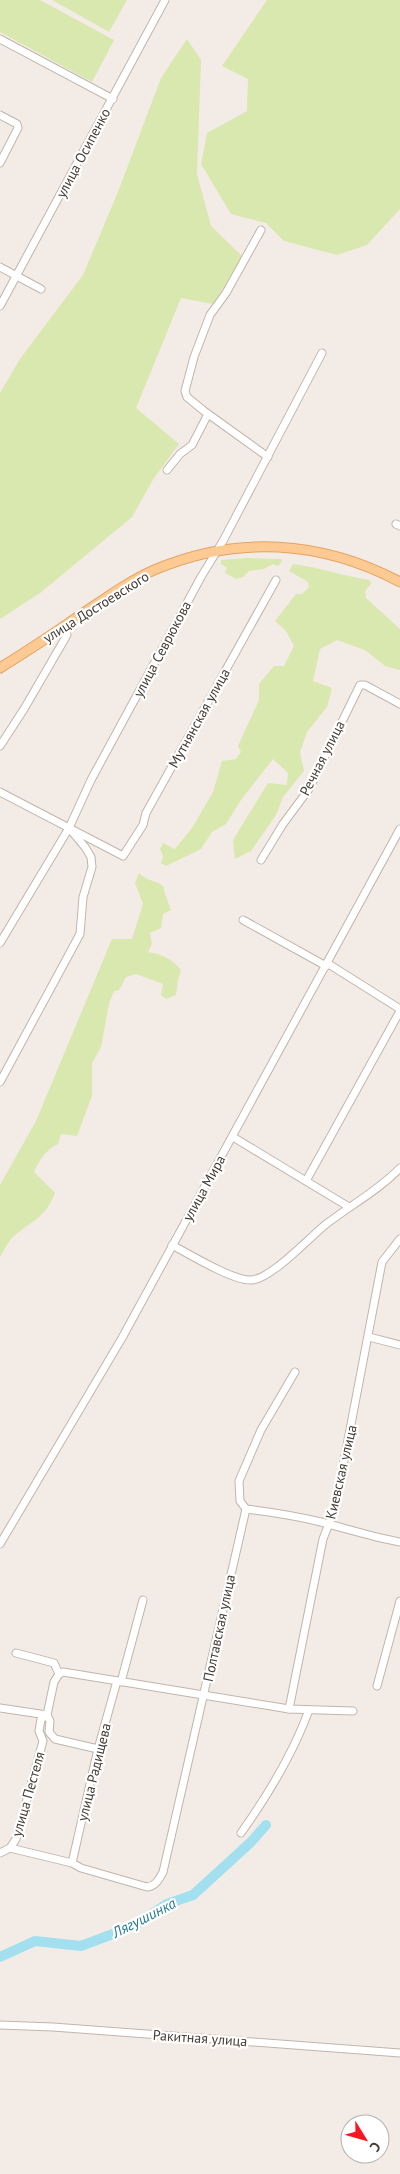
<svg xmlns="http://www.w3.org/2000/svg" width="400" height="2174" font-family="'PT Sans',sans-serif">
	<style>
		.green { fill: #d9e8ae }
		.lines { fill: none; stroke-linecap: round; stroke-linejoin: round }
		.river { stroke: #a2e0f0; stroke-width: 10 }
		.minor-casing { stroke: #c1b5ab; stroke-width: 9 }
		.major-casing { stroke: #e4a363; stroke-width: 11 }
		.minor { stroke: #fff; stroke-width: 7 }
		.major { stroke: #feca94; stroke-width: 9 }
		.labels { text-anchor: middle; stroke-width: 4.5; stroke-linejoin: round; paint-order: stroke }
		.street-label { font-size: 14px; fill: #463c35; stroke: #fff }
		.water-label { font-size: 15px; font-style: italic; fill: #287b92; stroke: #fff }
	</style>
	<rect width="100%" height="100%" fill="#f3ece6"/>
	<g class="green">
		<path d="M0 0H40L114 40 92 82 0 32Z"/>
		<path d="M52 0H127L109 32Z"/>
		<path d="M267 0H400V209L367 245 337 255 284 241 266 223 231 214 201 164 207 133 247 111 248 79 222 66Z"/>
		<path d="M187 39 201 60 197 174 211 226 243 257 213 304 181 298 136 408 179 444 154 478 132 517 40 593 0 619V393L20 359 83 275 118 192 161 78Z"/>
		<path d="M248 558 281 559 282 561 278 566 273 564 264 569 249 571 243 577 236 579 225 573 227 568 221 564V560Z"/>
		<path d="M293 564C319 567 343 576 369 580L372 583 365 591 366 598 400 629V670L385 666 365 650 337 640 320 649 313 681 332 688 327 707 307 732 300 752 304 771 283 797 276 815 251 851 235 859 233 840 268 783 287 785 288 773 273 759 241 800 226 824 212 832 201 849 166 866 161 863 163 856 160 849 163 843 175 849 192 828 213 792 222 761 236 759 241 752 238 746 259 700V684L274 666H284L294 646 286 631 275 621 296 594H302L309 587 308 582 289 571Z"/>
		<path d="M139 873C149 883 156 879 164 887V891L171 910 163 914 161 928 150 933 152 944 148 952C162 954 172 959 181 970L178 980 176 995 166 999 161 995 163 984 136 974 126 977 119 990 114 991 109 1004 101 1047 92 1063V1096L77 1136 61 1134 58 1144C46 1149 39 1161 34 1172L55 1193C45 1219 32 1220 13 1237 8 1242 4 1250 0 1257V1185L36 1121 112 939H132L143 904 135 883Z"/>
	</g>
	<g class="lines">
		<path class="river" d="M0 1957 35 1941 81 1946 134 1926 167 1904 193 1895 251 1842 266 1825"/>
		<g class="minor-casing">
			<g id="minor">
				<path d="M0 39 113 99"/>
				<path d="M0 115 17 124 18 128 0 163"/>
				<path d="M261 230 226 293 210 315 194 357 185 391 187 397 204 411 268 457"/>
				<path d="M0 267 41 289"/>
				<path d="M0 306 165 0"/>
				<path d="M167 470 180 454 192 445 208 414"/>
				<path d="M396 524 400 526"/>
				<path d="M0 746 24 709 67 635 65 626"/>
				<path d="M0 792 123 856 143 825 146 813 276 580"/>
				<path d="M261 860 283 824 309 789 360 685H365L400 704"/>
				<path d="M243 920 326 966"/>
				<path d="M0 943 69 828 91 780 201 577 223 541 322 353"/>
				<path d="M327 963 400 1009"/>
				<path d="M0 1082 80 934 83 897 92 867 91 857 85 847 69 828"/>
				<path d="M233 1137 349 1207"/>
				<path d="M306 1181 400 1011"/>
				<path d="M172 1245C189 1254 235 1282 252 1280 272 1278 308 1239 325 1225 349 1206 378 1191 400 1168"/>
				<path d="M369 1337 400 1345"/>
				<path d="M246 1509C271 1512 296 1516 321 1522 348 1529 373 1537 400 1542"/>
				<path d="M0 1544 122 1338 400 829"/>
				<path d="M16 1653 54 1663 59 1674 63 1672 289 1709 353 1711"/>
				<path d="M121 1682 143 1600"/>
				<path d="M377 1686 400 1601"/>
				<path d="M0 1708 47 1715 50 1721 49 1732 55 1739 98 1749"/>
				<path d="M289 1709 323 1539 335 1508 382 1262 400 1239"/>
				<path d="M241 1833C268 1795 293 1754 309 1710"/>
				<path d="M10 1848 72 1863 81 1868 147 1887C156 1886 159 1879 163 1872L246 1509 240 1501 239 1481 261 1430 295 1372"/>
				<path d="M0 1853 10 1848 16 1839 43 1741 39 1731 41 1719 47 1715 54 1682 59 1674"/>
				<path d="M72 1863 98 1749 117 1681"/>
				<path d="M0 2025 53 2027 400 2053"/>
			</g>
		</g>
		<g class="major-casing">
			<path id="major" d="M0 668C24 653 49 637 73 620 99 603 125 583 154 570 236 535 321 540 400 582"/>
		</g>
		<use href="#minor" class="minor"/>
		<use href="#major" class="major"/>
	</g>
	<g class="labels">
		<g class="street-label">
			<text transform="translate(83 153) rotate(-62)" y="5">улица Осипенко</text>
			<text transform="translate(96 607) rotate(-32)" y="5">улица Достоевского</text>
			<text transform="translate(162 649) rotate(-62)" y="5">улица Севрюкова</text>
			<text transform="translate(199 718) rotate(-61)" y="5">Мутнянская улица</text>
			<text transform="translate(322 758) rotate(-63)" y="5">Речная улица</text>
			<text transform="translate(204 1188) rotate(-61)" y="5">улица Мира</text>
			<text transform="translate(341 1472) rotate(-77)" y="5">Киевская улица</text>
			<text transform="translate(219 1628) rotate(-78)" y="5">Полтавская улица</text>
			<text transform="translate(94 1772) rotate(-76)" y="5">улица Радищева</text>
			<text transform="translate(28 1794) rotate(-74)" y="5">улица Пестеля</text>
			<text transform="translate(200 2038) rotate(4)" y="5">Ракитная улица</text>
		</g>
		<g class="water-label">
			<text transform="translate(144 1918) rotate(-27)" y="5">Лягушинка</text>
		</g>
	</g>
	<g transform="translate(365 2139) rotate(127)"><circle r="24" fill="#ffffff" stroke="#b5b1ae"/>
	<path d="M0-4L9 19L0 12L-9 19Z" fill="#fb1521"/>
	<text y="-8" font-size="14" font-weight="bold" text-anchor="middle" fill="#463c35">С</text>
	</g>
</svg>
